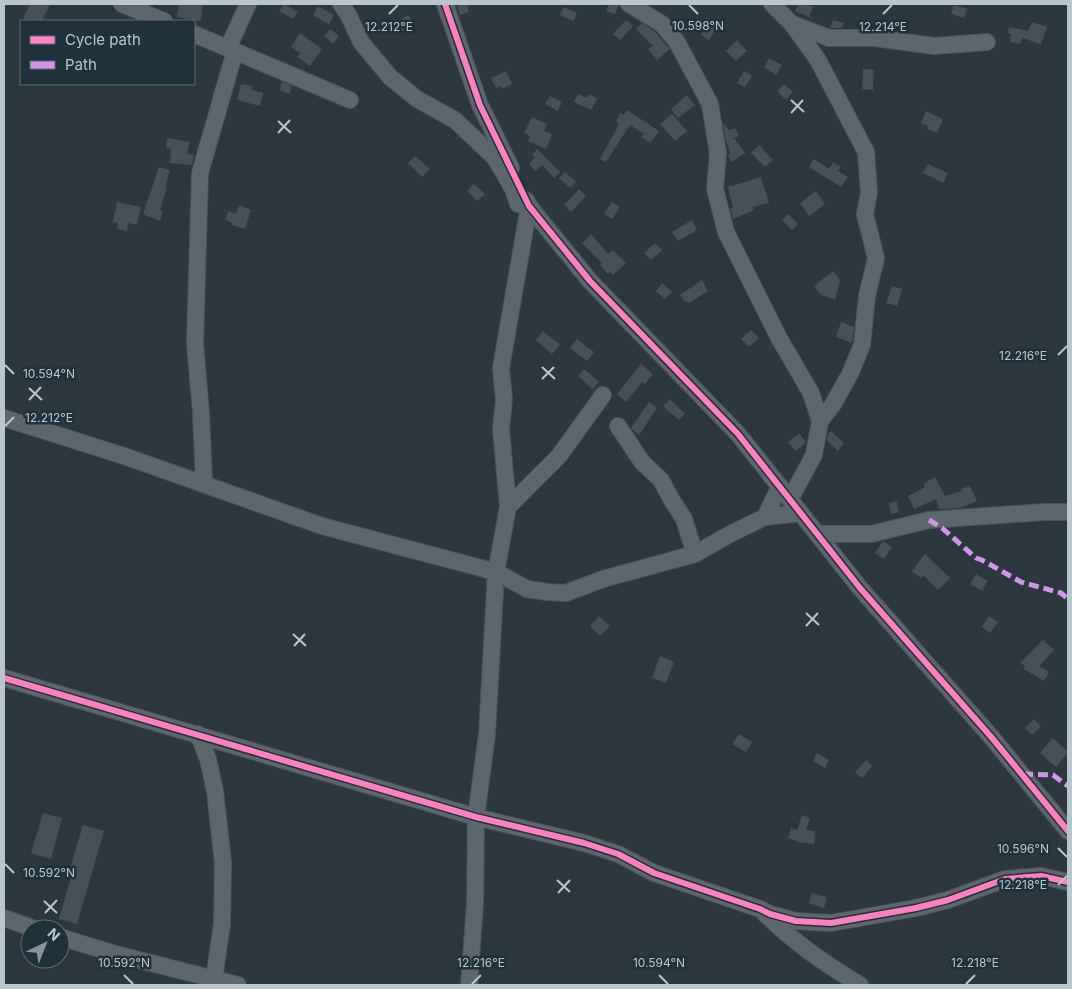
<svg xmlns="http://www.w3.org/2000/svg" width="1072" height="989" font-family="Inter,sans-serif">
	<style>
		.building { fill: #475055 }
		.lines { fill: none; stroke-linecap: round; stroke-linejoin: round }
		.minor-casing { stroke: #4c5458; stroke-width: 18 }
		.minor { stroke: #5d666b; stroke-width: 16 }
		.quiet { stroke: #d193ec; stroke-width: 5; stroke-dasharray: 10 5; stroke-linecap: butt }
		.cycleway-casing { stroke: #1f313a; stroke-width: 9 }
		.cycleway { stroke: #ff80c0; stroke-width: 6 }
		.ticks { fill: none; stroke: #b8c6ce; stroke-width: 2 }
		.ticks-label { font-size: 12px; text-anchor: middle; fill: #b8c6ce; stroke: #1f313a; stroke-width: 5; stroke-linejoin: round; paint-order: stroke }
	</style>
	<rect width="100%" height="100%" fill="#2d383e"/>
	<g class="building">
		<path d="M30 4H50L42 21H30L23 18Z"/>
		<path d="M179 4H202V16L200 21 177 17Z"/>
		<path d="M284 4 298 12 293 19 279 11Z"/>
		<path d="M462 4H467L469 12 460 15 457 6Z"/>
		<path d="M609 4H619L615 14 606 11Z"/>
		<path d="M798 4H806L813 7 809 17 795 11Z"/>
		<path d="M954 5 967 9 964 18 951 14Z"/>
		<path d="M318 6 334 15 329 24 313 16Z"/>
		<path d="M564 7 577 13 573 21 560 15Z"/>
		<path d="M408 15 413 22 398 34 392 27Z"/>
		<path d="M706 17 718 25 709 40 701 35 703 31 700 28Z"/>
		<path d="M626 20 633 26 620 40 613 34Z"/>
		<path d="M833 20 844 23 842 28H830Z"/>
		<path d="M1032 22 1047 27 1041 44 1022 38 1020 44 1010 42 1011 34 1008 33 1009 27 1028 31Z"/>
		<path d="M642 23 655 32 670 49 657 60 648 49 653 46 636 29Z"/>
		<path d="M330 29 339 36 333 44 324 36Z"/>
		<path d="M300 33 322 49 310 66 298 57 300 53 291 47Z"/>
		<path d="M737 40 747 51 736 61 726 51Z"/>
		<path d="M769 58 782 65 776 75 764 67Z"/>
		<path d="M863 69 874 70 873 90 862 89Z"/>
		<path d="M506 71 512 84 502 89 500 86 496 88 491 78Z"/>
		<path d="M744 71 752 76 745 87 737 83Z"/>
		<path d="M282 82 292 86 290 94 280 90Z"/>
		<path d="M241 84 252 86 251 90 263 93 260 106 237 100Z"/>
		<path d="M784 84 793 92 786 100 777 91Z"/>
		<path d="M578 94 587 98 589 94 597 99 591 110 574 102Z"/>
		<path d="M687 95 695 105 678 118 671 109Z"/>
		<path d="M550 96 562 102 558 111 545 104Z"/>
		<path d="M627 110 659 131 650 143 642 137 644 134 630 125 606 162 600 159 617 128 619 123 616 121 620 113 624 115Z"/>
		<path d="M926 111 943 119 937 133 927 129 928 126 921 123Z"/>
		<path d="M672 114 687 131 675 141 660 124Z"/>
		<path d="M532 117 547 124 544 131 552 134 546 149 528 141 530 136 524 133Z"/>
		<path d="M723 123 729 130 735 128 739 136 734 138 745 153 732 162 728 156 730 152 726 141Z"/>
		<path d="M167 138 190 142 187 154 194 155 192 165 170 163 171 149 166 148Z"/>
		<path d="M759 145 773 160 765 167 751 153Z"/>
		<path d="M537 149 560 172 554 178 542 165 535 171 529 164 535 158 532 155Z"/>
		<path d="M415 156 430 169 422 177 408 163Z"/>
		<path d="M814 159 829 169 833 162 841 167 838 171 848 177 841 187 809 167Z"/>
		<path d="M928 164 948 173 943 183 923 173Z"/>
		<path d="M159 167 170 170 165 187 167 188 160 210 163 212 160 221 143 214Z"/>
		<path d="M565 172 576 182 570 188 559 178Z"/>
		<path d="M761 177 769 203 753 207 754 210 733 219 730 209 733 208 728 187Z"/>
		<path d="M474 184 485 194 477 201 467 191Z"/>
		<path d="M579 189 586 196 571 212 564 205Z"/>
		<path d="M816 191 825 204 809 216 800 203Z"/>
		<path d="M117 202 141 207 137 225 128 223 127 231 117 229 118 223 113 222Z"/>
		<path d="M612 202 620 207 612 219 604 214Z"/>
		<path d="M239 205 251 210 245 229 232 225V223L225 219 229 211 236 214Z"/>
		<path d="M788 214 798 224 792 230 782 220Z"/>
		<path d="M692 220 697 230 678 241 672 232Z"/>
		<path d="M591 234 608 254 613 250 626 263 613 275 610 272 608 274 600 265 602 263 582 243Z"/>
		<path d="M655 243 662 250 651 260 644 253Z"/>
		<path d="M833 271 840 280 835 300 821 295 814 286Z"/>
		<path d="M702 280 708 291 689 303 687 301 685 302 680 295Z"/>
		<path d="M662 283 672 292 665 299 656 291Z"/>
		<path d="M892 286 902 289 897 306 886 303Z"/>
		<path d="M841 322 854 327 852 343 836 337Z"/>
		<path d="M751 330 759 338 749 347 741 339Z"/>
		<path d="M543 331 560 345 552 354 536 340Z"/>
		<path d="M577 339 594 352 587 361 570 348Z"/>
		<path d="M641 364 653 374 645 384 642 382 626 402 617 394Z"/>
		<path d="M584 369 599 382 592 389 578 376Z"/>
		<path d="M670 399 685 414 679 420 663 406Z"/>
		<path d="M649 402 657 408 639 435 631 428Z"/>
		<path d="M831 431 844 443 838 451 827 441 828 435Z"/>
		<path d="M799 433 806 442 796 451 788 442Z"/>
		<path d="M935 477 945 496 962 491 961 489 970 486 977 501 960 508 939 509 936 499 914 509 908 496 925 487 923 484Z"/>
		<path d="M897 501 899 512 891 514 889 503Z"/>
		<path d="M883 541 892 547 884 559 875 553Z"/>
		<path d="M925 554 950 578 938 590 923 575 921 578 912 571Z"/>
		<path d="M976 574 988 581 982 591 970 584Z"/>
		<path d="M599 616 610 626 600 636 590 626Z"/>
		<path d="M989 616 998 622 990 633 982 627Z"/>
		<path d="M1043 640 1054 650 1039 666 1049 672 1044 681 1024 669 1025 666 1020 663Z"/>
		<path d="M660 656 674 662 666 683 652 678Z"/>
		<path d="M1034 719 1041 727 1032 735 1025 728Z"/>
		<path d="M739 734 752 742 746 752 732 744Z"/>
		<path d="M1053 738 1068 752 1056 767 1040 753Z"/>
		<path d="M817 753 829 760 825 768 813 761Z"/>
		<path d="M866 760 872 766 862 778 855 772Z"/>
		<path d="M43 813 62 818 51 859 31 853Z"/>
		<path d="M802 815 810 818 806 830 815 831 814 844 799 842 788 838 791 828 797 830Z"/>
		<path d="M83 825 104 831 77 924 59 919 71 877 68 876Z"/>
		<path d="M812 893 827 897 824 908 809 903Z"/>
	</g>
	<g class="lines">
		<g class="minor-casing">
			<g id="minor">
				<path d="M122 4 164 21"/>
				<path d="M341 4 349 16 361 42 390 77 417 99 455 120 495 158 513 189 518 204 529 206 501 368 504 399 501 429 508 507 496 572 487 734 476 817 475 904 469 985"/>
				<path d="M445 4 480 105 511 168"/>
				<path d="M629 4 662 24 677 42 710 104 718 153 715 189 726 232 779 338 811 393 820 421 814 455 790 499"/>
				<path d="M772 4 792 24 818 60 866 152 869 192 865 214 876 258 867 296 862 345 850 374 832 406 820 421"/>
				<path d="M792 24 829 38H875L934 46 987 42"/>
				<path d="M194 34 350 100"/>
				<path d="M228 48 248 4"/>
				<path d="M526 200 529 206 590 281 738 434 860 588 993 739 1068 831"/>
				<path d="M4 418 124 456 322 526 496 572 527 589 547 592 566 593 603 579 695 554 732 533 765 517 801 513"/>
				<path d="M618 426 642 462 661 480 673 502 684 519 695 554"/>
				<path d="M204 483 201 413 195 343 200 173 235 51"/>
				<path d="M508 507 559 456 603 395"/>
				<path d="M765 517 780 486"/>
				<path d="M817 534H871L929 520 1044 512H1068"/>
				<path d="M4 678 476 817 584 843 618 854 654 873 760 909 770 914 796 921 831 923 916 908 948 900 1005 879 1041 876 1068 882"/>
				<path d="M198 734 208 759 215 791 223 863 222 924 214 979 215 985"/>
				<path d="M765 914C796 944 824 963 860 985"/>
				<path d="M4 918 35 929"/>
				<path d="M60 937 119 955 238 985"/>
			</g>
		</g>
		<use href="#minor" class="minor"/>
		<g class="quiet">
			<path d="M929 520 942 528 976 558 982 560 1021 582 1061 593 1068 599"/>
			<path d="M1023 774 1053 775 1068 786"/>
		</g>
		<g class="cycleway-casing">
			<g id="cycleway">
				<path d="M445 4 480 105 529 206 590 281 738 434 860 588 993 739 1068 831"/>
				<path d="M4 678 476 817 584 843 618 854 654 873 760 909 770 914 796 921 831 923 916 908 948 900 1005 879 1041 876 1068 882"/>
			</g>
		</g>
		<use href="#cycleway" class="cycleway"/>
	</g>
	<path class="ticks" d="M689 5 698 14M389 14 398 5M883 14 892 5M791 100 804 112M791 113 803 100M278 121 291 133M278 133 290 120M1058 355 1067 346M5 365 14 374M542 367 555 379M542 379 554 367M29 388 42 400M29 400 41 387M5 426 14 417M806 613 819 625M806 626 818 613M293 634 306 646M294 646 305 634M1058 848 1067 857M5 864 14 873M557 880 570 892M1058 885 1067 876M558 893 570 880M44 901 57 913M45 913 57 900M124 975 133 984M659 975 668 984M472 984 481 975M966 984 975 975"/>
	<g class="ticks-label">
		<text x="698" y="30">10.598°N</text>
		<text x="389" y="31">12.212°E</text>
		<text x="883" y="31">12.214°E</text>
		<text x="1023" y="360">12.216°E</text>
		<text x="49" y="378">10.594°N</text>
		<text x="49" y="422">12.212°E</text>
		<text x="1023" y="853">10.596°N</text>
		<text x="49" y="877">10.592°N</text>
		<text x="1023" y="889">12.218°E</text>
		<text x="481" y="967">12.216°E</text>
		<text x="975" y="967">12.218°E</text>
		<text x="124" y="967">10.592°N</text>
		<text x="659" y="967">10.594°N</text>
	</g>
	<rect width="1072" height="989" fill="none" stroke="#b8c6ce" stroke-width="10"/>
	<rect x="20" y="20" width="175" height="65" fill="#1f313a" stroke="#5c6d75"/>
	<rect x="30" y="36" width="25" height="8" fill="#ff80c0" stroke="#5c6d75"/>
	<text x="65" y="45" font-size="15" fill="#b8c6ce">Cycle path</text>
	<rect x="30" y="61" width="25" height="8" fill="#d193ec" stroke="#5c6d75"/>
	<text x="65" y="70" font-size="15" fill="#b8c6ce">Path</text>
	<g transform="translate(45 944) rotate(43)"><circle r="24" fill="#1f313a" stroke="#5c6d75"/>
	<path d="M0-4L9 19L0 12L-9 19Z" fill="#87949c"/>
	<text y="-8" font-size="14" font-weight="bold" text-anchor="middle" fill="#b8c6ce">N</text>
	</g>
</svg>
